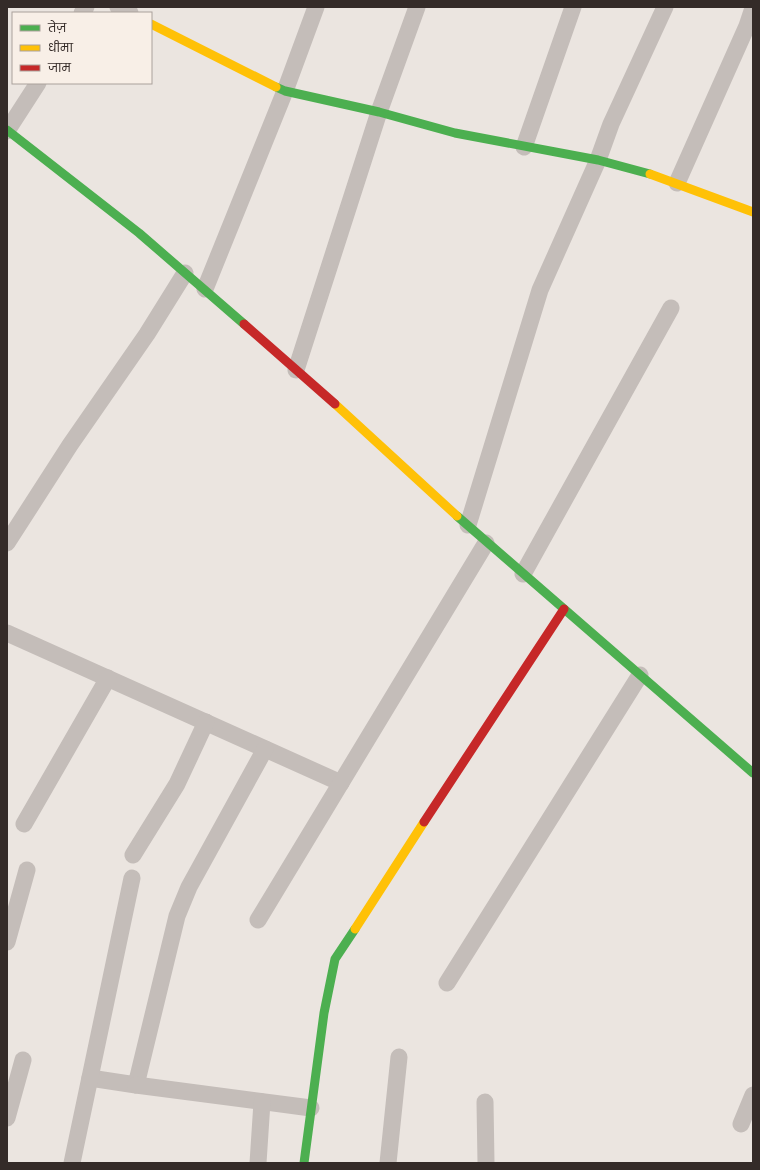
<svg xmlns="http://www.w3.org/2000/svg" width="760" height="1170" font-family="Poppins,'Noto Sans Devanagari',sans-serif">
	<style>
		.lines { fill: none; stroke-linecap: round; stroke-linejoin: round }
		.street { stroke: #c4bdb9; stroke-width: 17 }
		.fast { stroke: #4caf50; stroke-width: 9 }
		.slow { stroke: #ffc107; stroke-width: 9 }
		.jam { stroke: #c62828; stroke-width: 9 }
	</style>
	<rect width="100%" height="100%" fill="#ebe5e0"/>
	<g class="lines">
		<g class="street">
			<path d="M118 7 130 13"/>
			<path d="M82 13 86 7"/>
			<path d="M7 131 38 83"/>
			<path d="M524 147 573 7"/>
			<path d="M677 183 747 26 753 8"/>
			<path d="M205 289 285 91 316 7"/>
			<path d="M296 370 379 112 417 7"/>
			<path d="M468 525 540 290 598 160 611 124 665 7"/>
			<path d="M7 543 70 445 147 334 185 273"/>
			<path d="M523 574 671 308"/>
			<path d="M7 633 341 783"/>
			<path d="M24 824 108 678"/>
			<path d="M133 855 177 784 206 722"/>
			<path d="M258 920 486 543"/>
			<path d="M7 942 27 870"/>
			<path d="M447 983 640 675"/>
			<path d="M90 1078 136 1085 177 916 189 887 265 749"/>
			<path d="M136 1085 311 1108"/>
			<path d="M485 1102 486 1163"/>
			<path d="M7 1118 23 1060"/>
			<path d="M741 1124 753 1095"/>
			<path d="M72 1163 132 878"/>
			<path d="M258 1163 262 1102"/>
			<path d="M388 1163 399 1057"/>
		</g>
		<g class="fast">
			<path d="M276 87 285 91 379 112 455 133 598 160 650 174"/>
			<path d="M7 130 139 233 244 324"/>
			<path d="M457 516 753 773"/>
			<path d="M304 1163 324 1013 335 959 355 929"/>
		</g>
		<g class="slow">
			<path d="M151 24 276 87"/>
			<path d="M650 174 753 212"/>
			<path d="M335 404 457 516"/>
			<path d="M355 929 424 822"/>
		</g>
		<g class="jam">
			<path d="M244 324 335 404"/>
			<path d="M424 822 564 609"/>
		</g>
	</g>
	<rect width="760" height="1170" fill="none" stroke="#342b28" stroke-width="16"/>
	<rect x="12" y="12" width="140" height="72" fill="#f8efe7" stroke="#aaa19b"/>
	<rect x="20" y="25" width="20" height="6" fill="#4caf50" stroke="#aaa19b"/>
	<text x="48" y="32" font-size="12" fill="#342b28">तेज़</text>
	<rect x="20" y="45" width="20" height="6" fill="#ffc107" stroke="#aaa19b"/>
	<text x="48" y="52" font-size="12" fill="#342b28">धीमा</text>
	<rect x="20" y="65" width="20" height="6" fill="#c62828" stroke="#aaa19b"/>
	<text x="48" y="72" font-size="12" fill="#342b28">जाम</text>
</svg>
